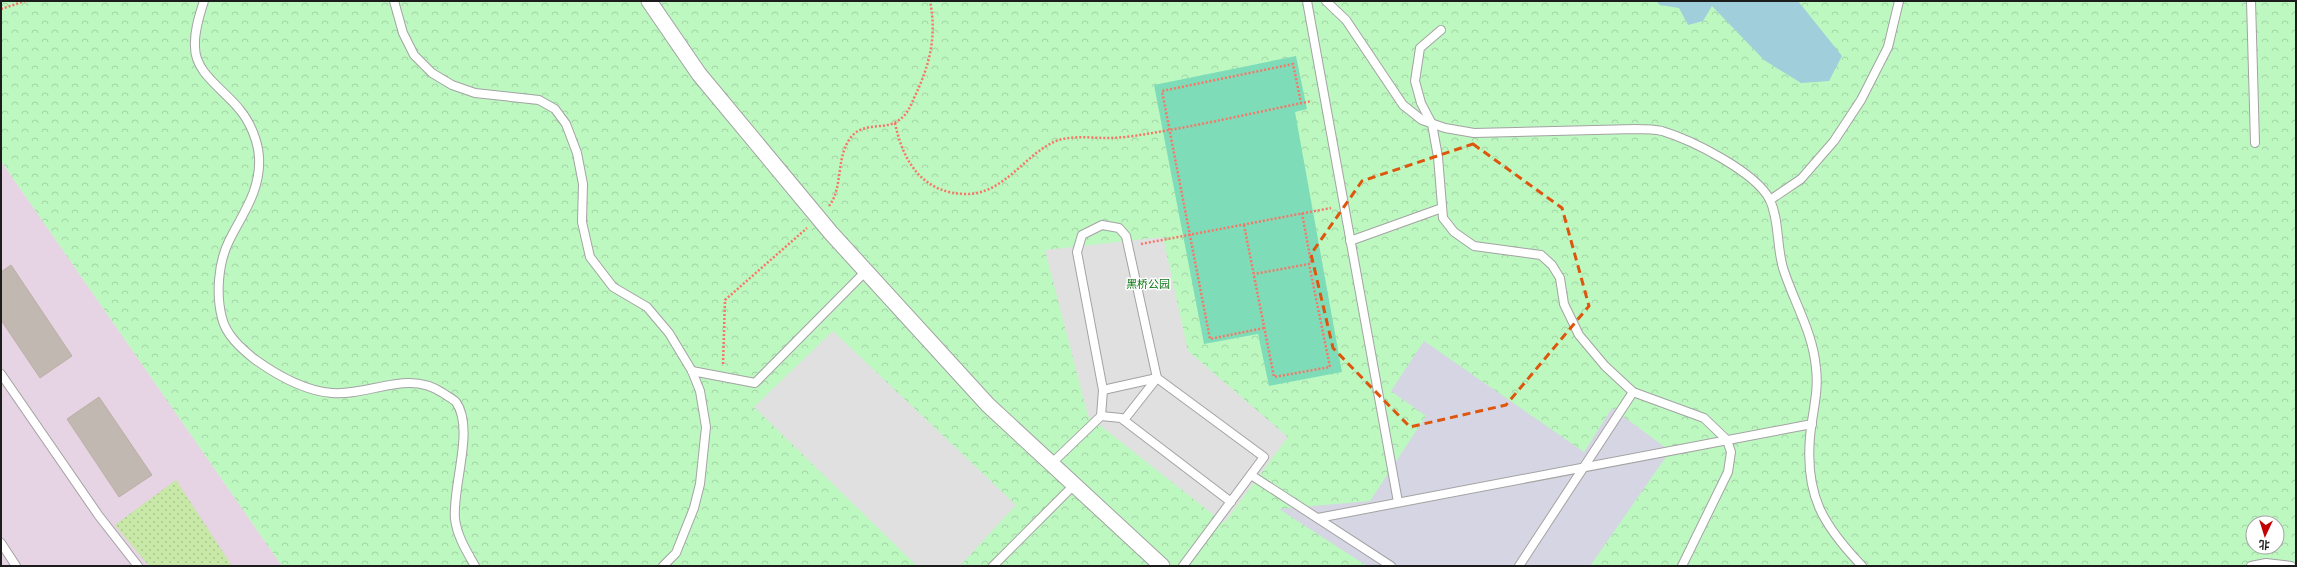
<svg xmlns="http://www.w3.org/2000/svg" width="2297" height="567" font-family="Raleway,'Noto Sans SC',sans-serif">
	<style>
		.industrial { fill: #e6d3e3 }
		.grass { fill: url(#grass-dots) }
		.park { fill: url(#park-crowns); fill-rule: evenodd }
		.pitch { fill: #7eddb8 }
		.parking { fill: #e0e0e0 }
		.plaza { fill: #d5d5e3 }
		.water { fill: #a1cedb }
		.building { fill: #c1b8b1; stroke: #beafa4 }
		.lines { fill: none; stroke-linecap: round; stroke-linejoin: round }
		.lane-casing { stroke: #a3a3a3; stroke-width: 10 }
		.street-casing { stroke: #a3a3a3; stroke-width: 17 }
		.path { stroke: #f87567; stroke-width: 2.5; stroke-dasharray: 2 2; stroke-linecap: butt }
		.lane { stroke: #fff; stroke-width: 8 }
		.street { stroke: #fff; stroke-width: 15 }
		.marked { fill: none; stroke: #de560d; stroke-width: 3; stroke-dasharray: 8 5; stroke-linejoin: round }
		.labels { text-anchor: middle; stroke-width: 3; stroke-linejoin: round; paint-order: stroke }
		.park-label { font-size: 11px; fill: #0c7714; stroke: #fff }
	</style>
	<defs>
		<pattern id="grass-dots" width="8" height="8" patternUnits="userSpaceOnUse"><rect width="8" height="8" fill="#c7e8a6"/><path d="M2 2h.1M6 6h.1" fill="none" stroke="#aac68e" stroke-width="1.8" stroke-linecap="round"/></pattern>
		<pattern id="park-crowns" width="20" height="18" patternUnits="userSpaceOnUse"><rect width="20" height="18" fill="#bdf8c1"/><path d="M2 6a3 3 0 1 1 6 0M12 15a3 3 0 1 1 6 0" fill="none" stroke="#a2d4a5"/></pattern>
	</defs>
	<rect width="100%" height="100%" fill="#ede9e1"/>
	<path class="industrial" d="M1 161 282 566H1Z"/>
	<path class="grass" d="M176 480 232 566H149L115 525Z"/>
	<path class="park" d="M1 1H2296V566H282L1 161ZM2253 523H2277V547H2253Z"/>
	<path class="pitch" d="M1296 56 1307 109 1295 112 1342 372 1269 386 1258 334 1204 344 1154 85Z"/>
	<g class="parking">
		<path d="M1163 237 1188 351 1288 437 1224 523 1088 416 1045 250Z"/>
		<path d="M833 331 1016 505 960 566H917L754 407Z"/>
	</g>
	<path class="plaza" d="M1424 341 1584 452 1612 408 1670 451 1590 566H1367L1279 509 1370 501 1426 416 1391 391Z"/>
	<path class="water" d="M1656 1H1798L1842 56 1829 81 1801 83 1764 60 1712 6 1703 21 1688 25 1679 8 1660 5Z"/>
	<g class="building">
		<path d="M11 265 72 356 40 378 1 320V272Z"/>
		<path d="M99 397 152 475 119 497 67 419Z"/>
	</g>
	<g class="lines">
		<g class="lane-casing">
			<g id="lane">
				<path d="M204 1C199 16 194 32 195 47 195 74 225 90 240 110 250 122 258 141 259 157 261 190 243 213 229 241 218 263 216 295 222 318 226 335 241 348 253 358 275 374 305 391 332 393 371 396 407 369 443 393 447 396 453 399 456 402 475 429 452 486 455 519 457 536 467 552 475 566"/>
				<path d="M394 1 403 33 414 55 432 73 452 85 475 93 539 100 555 109 566 124 577 153 583 184 582 222 590 257 613 287 647 307 669 333 692 371 700 391 706 427 700 484 694 508 676 553 663 566"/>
				<path d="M1307 1 1398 502"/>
				<path d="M1326 1 1346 20 1403 105 1422 120 1445 128 1474 133 1635 129C1644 129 1654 129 1662 131 1692 140 1756 172 1770 200 1780 222 1776 248 1784 271 1795 304 1813 333 1816 368 1819 392 1812 414 1810 437 1805 496 1823 525 1862 566"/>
				<path d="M2251 1 2255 143"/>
				<path d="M1441 30 1420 48 1415 81 1421 103 1432 124 1438 157 1443 218 1454 232 1474 246 1541 255 1552 265 1560 278 1564 304 1579 335 1605 366 1633 392 1704 418 1727 440 1731 452 1728 472 1682 566"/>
				<path d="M1770 200 1801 179 1834 141 1861 100 1888 47 1899 1"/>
				<path d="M1350 241 1442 208"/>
				<path d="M692 371 755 383 866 271"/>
				<path d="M1 374 99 516 138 566"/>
				<path d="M1103 390 1157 378"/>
				<path d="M1101 416 1103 390 1077 252 1082 235 1102 225 1119 228 1126 236 1157 378 1264 457 1183 566"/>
				<path d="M1124 420 1157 378"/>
				<path d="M1051 464 1101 416 1121 418 1231 502"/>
				<path d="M1251 475 1391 566"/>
				<path d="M1318 518 1812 424"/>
				<path d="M1 543 16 566"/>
				<path d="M993 566 1074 485"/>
				<path d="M1519 566 1633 392"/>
				<path d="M2251 566 2266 563 2291 566"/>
			</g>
		</g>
		<g class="street-casing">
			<path id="street" d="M649 1 699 74 831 233 988 405 1162 566"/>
		</g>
		<g class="path">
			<path d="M1 9 25 1"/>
			<path d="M895 123C903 162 923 194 967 194 1004 194 1025 154 1056 141 1072 135 1090 138 1107 138 1120 138 1134 136 1146 134 1202 125 1257 112 1312 101"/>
			<path d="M829 206C843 188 836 160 849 140 861 121 882 130 896 122 907 116 910 107 915 96 930 64 937 36 930 1"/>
			<path d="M1302 213 1311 262 1309 264"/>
			<path d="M1244 225 1274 377 1330 367 1309 264 1254 274"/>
			<path d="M1141 244 1331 208"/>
			<path d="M1264 328 1210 339 1162 91 1293 64 1301 103"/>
			<path d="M723 364 725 300 807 228"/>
		</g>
		<use href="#lane" class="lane"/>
		<use href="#street" class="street"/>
	</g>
	<path class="marked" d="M1473 144 1562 208 1589 306 1506 405 1410 427 1333 348 1311 254 1362 181Z"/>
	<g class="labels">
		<g class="park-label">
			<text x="1148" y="288">黑桥公园</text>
		</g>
	</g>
	<rect width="2297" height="567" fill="none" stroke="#1c1c1c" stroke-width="4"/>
	<g transform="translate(2265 535) rotate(184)"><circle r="19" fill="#ffffff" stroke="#a4a4a4"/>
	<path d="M0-3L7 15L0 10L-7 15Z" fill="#c50202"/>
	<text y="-6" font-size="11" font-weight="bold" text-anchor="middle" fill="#1c1c1c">北</text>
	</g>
</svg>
